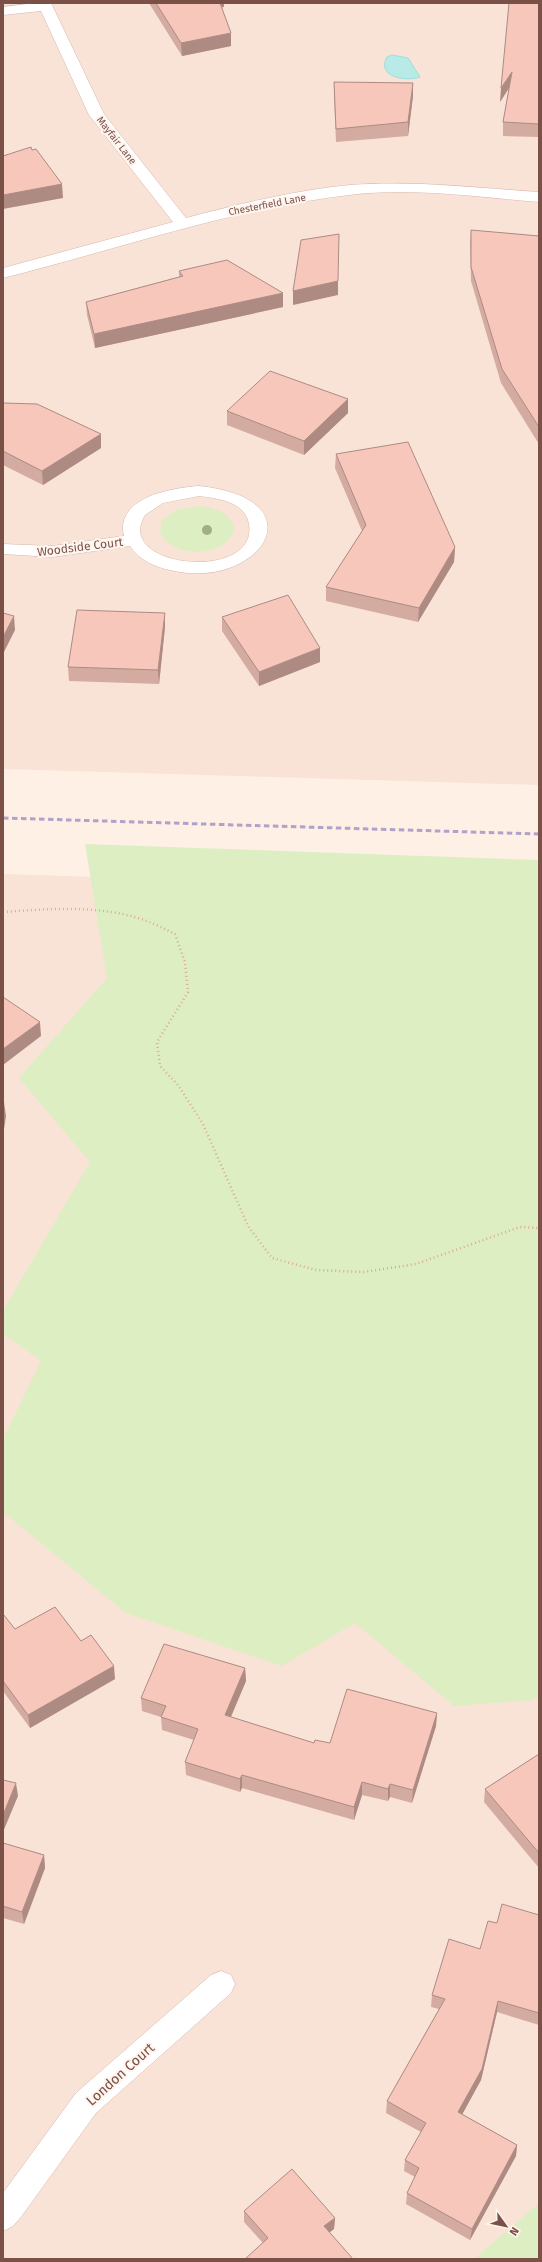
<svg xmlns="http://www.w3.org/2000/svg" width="542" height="2262" font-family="'Fira Sans',sans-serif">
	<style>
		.residential { fill: #f9e3d6 }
		.green { fill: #ddeec2 }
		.water { fill: #b8ebe8; stroke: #9ddedb }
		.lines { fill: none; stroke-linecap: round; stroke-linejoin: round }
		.street-casing { stroke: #d5b7ad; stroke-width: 1 }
		.path { stroke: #dda99d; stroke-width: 2.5; stroke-dasharray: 1 3; stroke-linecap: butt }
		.street { fill: #fff; fill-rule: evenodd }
		.rail { stroke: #b0a2ca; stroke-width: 3; stroke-dasharray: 5.5 3.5; stroke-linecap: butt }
		.tree { fill: #a3ad86 }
		.wall { fill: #d4aba1 }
		.shaded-wall { fill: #ad8b83 }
		.building { fill: #f7c7bb; stroke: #ad8b83 }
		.labels { text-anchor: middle; stroke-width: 4; stroke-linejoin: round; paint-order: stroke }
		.far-street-label { font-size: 10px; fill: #7b5047; stroke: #fff5ef }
		.street-label { font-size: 12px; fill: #7b5047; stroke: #fff5ef }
		.near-street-label { font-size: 14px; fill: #7b5047; stroke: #fff5ef }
	</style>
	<rect width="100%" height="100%" fill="#fff0e6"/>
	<g class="residential">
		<path d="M3 3H539V785L3 769Z"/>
		<path d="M3 874 539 891V2259H3Z"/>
	</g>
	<g class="green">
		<path d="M199 506C214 507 230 512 234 528 228 559 171 559 160 532L162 520 176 510Z"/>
		<path d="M85 844 539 860V1697L531 1700 454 1706 355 1623 282 1666 126 1613 3 1512V1439L41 1361 3 1334V1311L90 1162 19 1078 107 978Z"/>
		<path d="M539 2203V2259H474Z"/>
	</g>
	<path class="water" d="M392 55 408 58 420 77C406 82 376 77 387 57Z"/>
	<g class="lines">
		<g class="street-casing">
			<g id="street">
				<path d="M35 3H51L104 114 186 218C238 204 297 190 350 185 413 180 477 188 539 192V202C477 197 411 187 349 195 230 209 119 249 3 278V268L173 222 89 115 41 11 3 15V7Z"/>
				<path d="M199 486C322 499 259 592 170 570 155 567 139 560 130 546L52 557 3 554V544L52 546 124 536C115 497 172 488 199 486ZM199 496C216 498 242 501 248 520 266 583 111 570 145 515L163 503Z"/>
				<path d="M221 1971 231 1975 235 1984 231 1993 96 2113 21 2217 13 2226 3 2231V2193L76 2093 211 1975Z"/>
			</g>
		</g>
		<path class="path" d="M3 912C47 909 95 905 138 918 151 922 163 928 175 934L185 962 188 992 157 1042 160 1066 178 1085 203 1124 248 1226 272 1258 316 1270 364 1272 416 1264 520 1227 539 1228"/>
		<use href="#street" class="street"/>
		<path class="rail" d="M3 818 539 834"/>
	</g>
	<circle class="tree" cx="207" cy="530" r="5"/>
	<g class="wall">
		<path d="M149 3H224V7H222L231 46 182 56Z"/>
		<path d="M539 3V137L503 136V122L509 88 500 102Z"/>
		<path d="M334 82 413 96 408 136 336 142 334 95Z"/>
		<path d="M471 230 539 236V443L537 441 501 383 471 281 470 244Z"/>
		<path d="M179 271 283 307 95 348 87 315 86 302 179 277Z"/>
		<path d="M348 399V413L304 455 227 425V411Z"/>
		<path d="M3 403 101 434V448L43 485 3 465Z"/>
		<path d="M336 454 455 547 454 562 418 622 326 601V587L362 531 335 468Z"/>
		<path d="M165 613V627L159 684 69 681 68 667Z"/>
		<path d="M222 617 320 662 259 686 222 631Z"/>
		<path d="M3 1614 15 1629 81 1641 115 1679 30 1728 3 1691Z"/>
		<path d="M245 1668 246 1681 231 1717 314 1743H330L437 1713 436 1726 412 1803 390 1797 388 1801 362 1795 354 1820 242 1788 240 1792 186 1775 185 1762 194 1740 162 1730 161 1717 142 1711 141 1698Z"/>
		<path d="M539 1754V1868L484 1802 485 1789Z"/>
		<path d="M3 1843 44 1855 45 1868 24 1924 3 1918Z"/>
		<path d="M539 1915V2025L497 2012 481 2080 462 2114 517 2145 516 2156 470 2240 406 2204 407 2193 415 2177 404 2171 405 2160 421 2132 386 2113 387 2101 439 2009 431 2007 432 1995 480 1949 497 1923Z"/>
		<path d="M244 2211 335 2218 334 2229 329 2233 263 2243 244 2222Z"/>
	</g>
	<g class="shaded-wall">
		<path d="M217 3H224V7L217 8Z"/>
		<path d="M231 33V46L182 56 181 43Z"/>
		<path d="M512 72 511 85 500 102 501 88Z"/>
		<path d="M413 83V96L408 136V122Z"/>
		<path d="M62 184 63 198 3 209V195Z"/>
		<path d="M338 281V295L293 305V291Z"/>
		<path d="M283 293V307L95 348 94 334Z"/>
		<path d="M348 399V413L304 455V441Z"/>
		<path d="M101 434V448L43 485 42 471Z"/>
		<path d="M455 547 454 562 418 622 419 608Z"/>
		<path d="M165 613V627L159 684 158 670Z"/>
		<path d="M14 616 15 630 3 654V637Z"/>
		<path d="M320 648V662L259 686V672Z"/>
		<path d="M40 1022 41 1036 3 1065V1049Z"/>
		<path d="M4 1102 6 1116 3 1136V1111Z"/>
		<path d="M3 1393 4 1403 3 1404Z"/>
		<path d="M114 1666 115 1679 30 1728 28 1715Z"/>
		<path d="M245 1668 246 1681 226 1728 225 1715Z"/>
		<path d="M437 1713 436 1726 412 1803 413 1790Z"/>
		<path d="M242 1775V1788L240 1792V1779Z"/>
		<path d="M362 1782V1795L354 1820V1807Z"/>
		<path d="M16 1783 18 1796 3 1832V1815Z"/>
		<path d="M390 1784V1797L388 1801V1789Z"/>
		<path d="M44 1855 45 1868 24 1924 22 1912Z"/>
		<path d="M498 2001 497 2012 481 2080 457 2124 458 2112Z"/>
		<path d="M517 2145 516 2156 470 2240 472 2229Z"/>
		<path d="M335 2218 334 2229 323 2237 324 2226Z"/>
	</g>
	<g class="building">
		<path d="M156 3H220L231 33 181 43Z"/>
		<path d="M509 3H539V30H538L539 31V124L503 122 512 72 501 88Z"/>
		<path d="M334 82 413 83 408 122 336 129Z"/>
		<path d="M31 147 32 150 36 149 62 184 3 195V156Z"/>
		<path d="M471 230 539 236V427L502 369 471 267Z"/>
		<path d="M339 234 338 281 293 291 301 240Z"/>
		<path d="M227 260 283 293 94 334 86 302 183 276 179 271Z"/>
		<path d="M270 371 348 399 304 441 227 411Z"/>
		<path d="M3 403 37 404 101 434 42 471 3 451Z"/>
		<path d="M408 442 455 547 419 608 326 587 366 525 336 454Z"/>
		<path d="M288 595 320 648 259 672 222 617Z"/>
		<path d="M77 610 165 613 158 670 68 667Z"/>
		<path d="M3 613 14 616 3 637Z"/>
		<path d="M3 997 40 1022 3 1049Z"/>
		<path d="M55 1607 81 1641 91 1635 114 1666 28 1715 3 1681V1614L15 1629Z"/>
		<path d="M164 1644 245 1668 225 1715 314 1743 315 1740 330 1743 347 1689 437 1713 413 1790 390 1784 388 1789 362 1782 354 1807 242 1775 240 1779 185 1762 198 1729 161 1717 166 1706 141 1698Z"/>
		<path d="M539 1754V1853L485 1789Z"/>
		<path d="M3 1780 16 1783 3 1815Z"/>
		<path d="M3 1843 44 1855 22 1912 3 1906Z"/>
		<path d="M502 1904 539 1915V2013L498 2001 482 2069 458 2112 517 2145 472 2229 407 2193 419 2168 405 2160 426 2123 387 2101 445 1999 432 1995 449 1939 480 1949 488 1921 497 1923Z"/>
		<path d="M292 2169 335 2218 324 2226 353 2259H245L268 2238 244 2211Z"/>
	</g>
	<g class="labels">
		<g class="far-street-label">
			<text transform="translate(117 140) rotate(52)" y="4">Mayfair Lane</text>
			<text transform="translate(267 204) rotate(-11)" y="4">Chesterfield Lane</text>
		</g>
		<g class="street-label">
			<text transform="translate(80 547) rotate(-7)" y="4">Woodside Court</text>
		</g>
		<g class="near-street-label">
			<text transform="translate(120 2074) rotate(-42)" y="5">London Court</text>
		</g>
	</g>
	<rect width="542" height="2262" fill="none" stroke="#7b5047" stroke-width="8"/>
	<g transform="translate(506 2226) rotate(123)" stroke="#fff5ef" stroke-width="3" paint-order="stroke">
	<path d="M0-3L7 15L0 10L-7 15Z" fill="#7b5047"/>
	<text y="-6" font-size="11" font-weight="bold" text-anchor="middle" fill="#7b5047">N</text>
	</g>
</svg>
